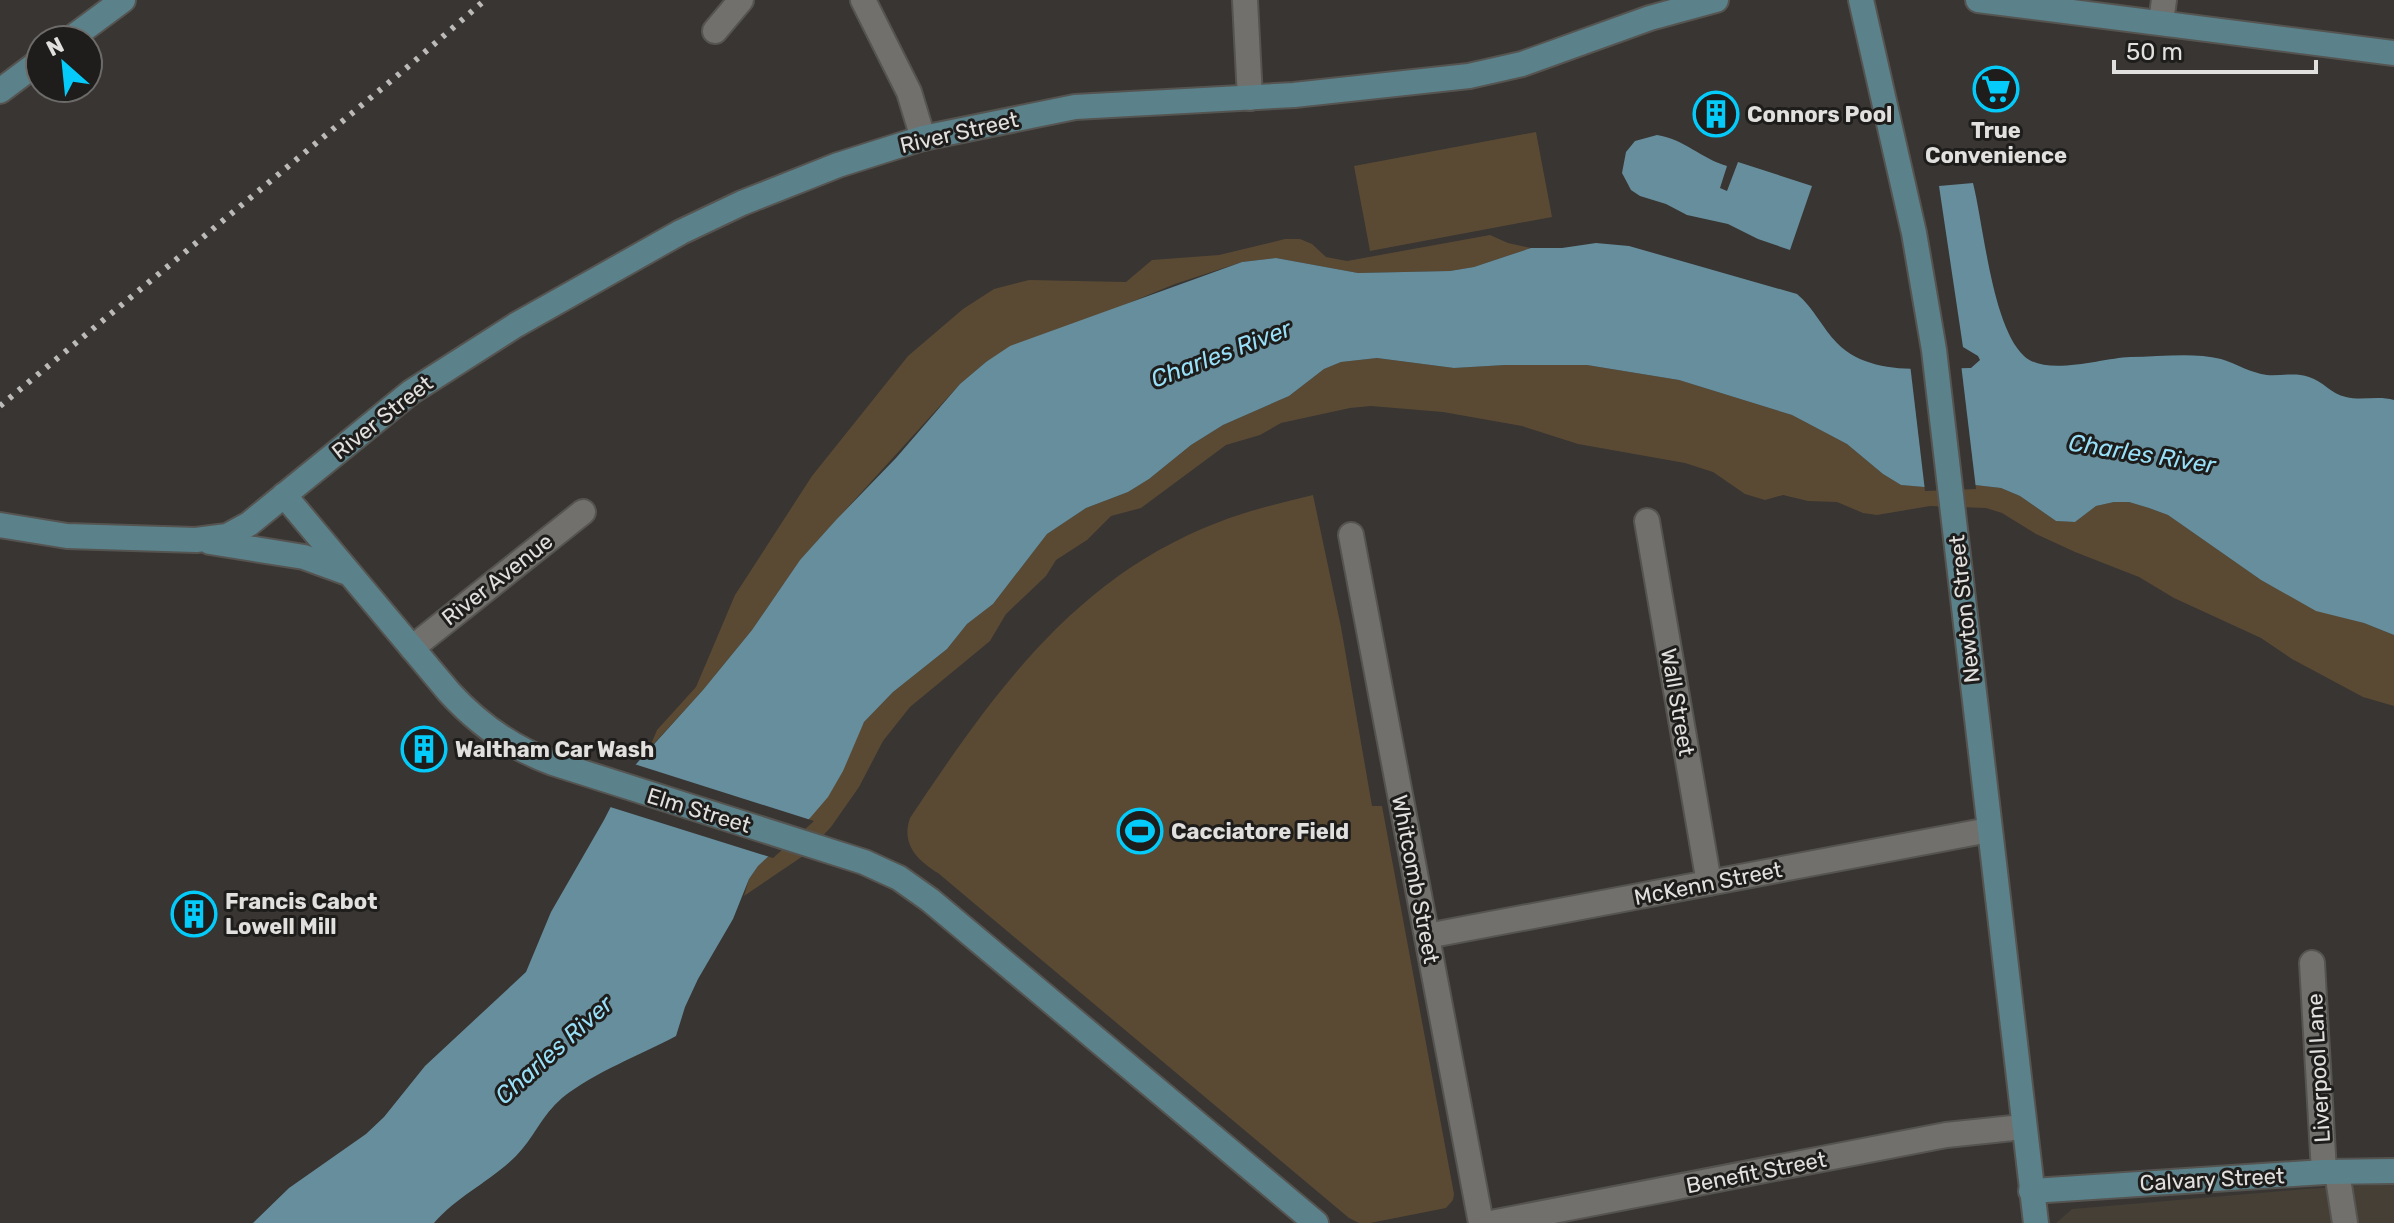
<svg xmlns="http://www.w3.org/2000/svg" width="2394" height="1223" font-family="Rubik,sans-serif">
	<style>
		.built { fill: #453f36 }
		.green { fill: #5a4a34 }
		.water { fill: #678e9d }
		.pier { fill: #383532 }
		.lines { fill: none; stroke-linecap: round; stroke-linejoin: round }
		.street-casing { stroke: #555451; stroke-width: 28 }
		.secondary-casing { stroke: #555451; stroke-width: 28 }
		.street { stroke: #72706c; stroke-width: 24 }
		.secondary { stroke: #5b828b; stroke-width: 24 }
		.rail { stroke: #bcbbb9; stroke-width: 6; stroke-dasharray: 4 8; stroke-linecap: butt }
		.labels { text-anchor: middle; stroke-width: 6; stroke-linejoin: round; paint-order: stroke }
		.poi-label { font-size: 22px; font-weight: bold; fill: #e1e0de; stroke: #1e1d1b; text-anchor: start }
		.street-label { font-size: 22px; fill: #e1e0de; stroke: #1e1d1b }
		.water-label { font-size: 24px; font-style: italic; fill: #98dff8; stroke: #1e1d1b }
	</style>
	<rect width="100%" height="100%" fill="#383532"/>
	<path class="built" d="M2394 1184V1223H2056L2072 1209 2305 1189Z"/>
	<g class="green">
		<path d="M1536 132 1552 217 1370 251 1354 166Z"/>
		<path d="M1490 235 1508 243 1531 248 1474 267 1450 271 1358 273 1276 258 1242 262 1175 284 986 362 960 384 800 560 752 630 703 690 649 749 657 730 696 687 735 595 812 476 908 356 963 309 994 289 1029 280 1126 282 1152 260 1219 255 1285 239H1300L1312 244 1326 257 1347 261Z"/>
		<path d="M1377 358 1454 368 1505 365H1587L1679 380 1792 415 1847 444 1883 474 1901 485 1924 487 1975 485 2001 488 2020 496 2056 521 2075 522 2096 506 2114 502H2129L2149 508 2168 515 2261 580 2316 610 2364 623 2394 635V706L2363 697 2292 659 2261 638 2174 598 2139 577 2075 552 2036 534 2002 513 1986 508 1930 506 1877 515 1863 513 1837 502 1808 501 1783 495 1765 500 1745 494 1713 472 1685 463 1578 444 1522 426 1443 412 1371 406 1350 408 1281 423 1260 435 1226 445 1141 508 1111 516 1087 540 1056 560 1046 576 1006 614 990 641 910 707 883 741 859 787 831 827 806 854 744 896 749 879 758 866 794 832 853 744 864 722 893 692 947 649 967 624 993 604 1047 534 1086 508 1128 492 1149 479 1191 445 1223 425 1289 396 1324 369 1341 362Z"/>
		<path d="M1313 495 1341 627 1372 806H1382L1454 1194 1453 1200 1446 1208 1370 1223H1359L1349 1218 938 873C917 860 901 844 910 818 992 695 1074 577 1219 522 1249 510 1282 503 1313 495Z"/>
	</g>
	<g class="water">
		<path d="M1657 135C1684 139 1702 159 1727 166L1720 188 1727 191 1738 162 1812 186 1790 250 1758 239 1728 224 1687 215 1666 204 1640 196 1631 190 1622 173 1626 152 1635 141Z"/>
		<path d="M1973 183C1984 227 1992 326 2024 356 2046 377 2102 358 2130 357 2160 357 2192 352 2221 359 2237 364 2251 373 2267 375 2282 376 2295 372 2309 377 2323 381 2331 394 2346 397 2362 401 2378 395 2394 400V635L2364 623 2316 611 2261 580 2168 515 2149 508 2129 502H2114L2096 506 2075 522 2056 521 2020 496 2001 488 1975 485 1924 487 1901 485 1883 474 1847 444 1792 415 1679 380 1587 365H1505L1454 368 1377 358 1341 362 1324 369 1289 396 1223 425 1191 445 1149 479 1128 492 1086 508 1047 534 993 604 967 624 947 649 893 692 864 722 843 771 828 797 810 818 758 866 749 879 733 919 698 979 685 1007 676 1036C639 1056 596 1071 562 1098 542 1115 533 1139 516 1156 491 1181 457 1196 434 1223H253L289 1188 366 1134 384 1117 425 1066 526 972 551 912 604 820 628 773 703 690 752 630 800 560 836 520 896 458 960 384 986 362 1010 346 1242 262 1276 258 1358 273 1450 271 1474 267 1531 248H1562L1596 243 1629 246 1797 294C1814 308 1822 328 1837 343 1870 377 1928 368 1971 368L1980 360 1978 356 1963 347 1939 186Z"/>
	</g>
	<g class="pier">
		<path d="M1910 364H1961L1976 489 1925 491Z"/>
		<path d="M631 763 814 821 773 858 607 806 614 789Z"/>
	</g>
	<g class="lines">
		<g class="street-casing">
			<g id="street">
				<path d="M863 0 909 92 923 138"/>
				<path d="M1245 0 1250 98"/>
				<path d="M2161 22 2164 0"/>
				<path d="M715 31 741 0"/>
				<path d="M1647 521 1709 883"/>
				<path d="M1351 535 1481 1223"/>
				<path d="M412 648 583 512"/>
				<path d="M1427 936 1989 830"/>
				<path d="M2312 963 2324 1172"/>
				<path d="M2337 1172 2345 1223"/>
				<path d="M1491 1223 1946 1135 2023 1127"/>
			</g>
		</g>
		<g class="secondary-casing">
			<g id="secondary">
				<path d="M1861 0 1914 233 1934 350 2036 1223"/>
				<path d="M1978 0 2394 53"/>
				<path d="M69 40 123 0"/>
				<path d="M0 91 40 61"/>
				<path d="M284 495 449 692C478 724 512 748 553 763L864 862 899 878 930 900 1316 1223"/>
				<path d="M0 525 67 536 196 540 227 536 249 524 411 392 516 325 681 232 742 203 838 165 923 138 1075 107 1294 95 1469 76 1522 64 1650 18 1716 0"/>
				<path d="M210 542 304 557 345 572"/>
				<path d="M2031 1191 2324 1172 2394 1171"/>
			</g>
		</g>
		<use href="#street" class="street"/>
		<use href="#secondary" class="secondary"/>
		<path class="rail" d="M0 406 410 65 485 0"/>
	</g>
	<defs>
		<g id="supermarket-ring" transform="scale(2.3)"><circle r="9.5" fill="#1e1d1b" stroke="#04cbf9" stroke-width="1.5"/><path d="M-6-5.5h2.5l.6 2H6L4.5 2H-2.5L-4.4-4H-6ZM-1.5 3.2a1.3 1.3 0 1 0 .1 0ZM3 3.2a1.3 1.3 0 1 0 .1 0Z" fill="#04cbf9"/></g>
		<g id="building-ring" transform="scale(2.3)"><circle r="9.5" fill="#1e1d1b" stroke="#04cbf9" stroke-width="1.5"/><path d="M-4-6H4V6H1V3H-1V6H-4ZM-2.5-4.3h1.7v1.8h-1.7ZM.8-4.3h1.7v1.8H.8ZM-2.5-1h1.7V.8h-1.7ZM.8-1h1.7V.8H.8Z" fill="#04cbf9"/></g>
		<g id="stadium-ring" transform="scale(2.3)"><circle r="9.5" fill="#1e1d1b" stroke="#04cbf9" stroke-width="1.5"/><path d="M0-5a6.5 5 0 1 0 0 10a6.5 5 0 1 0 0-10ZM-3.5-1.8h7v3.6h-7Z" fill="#04cbf9"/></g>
	</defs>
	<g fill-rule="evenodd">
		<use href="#supermarket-ring" x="1996" y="89"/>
		<use href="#building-ring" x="1716" y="114"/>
		<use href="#building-ring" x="424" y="749"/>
		<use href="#stadium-ring" x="1140" y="831"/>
		<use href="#building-ring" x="194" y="914"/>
	</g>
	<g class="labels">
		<g class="poi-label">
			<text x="1747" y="122">Connors Pool</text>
			<text x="1996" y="138" text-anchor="middle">True<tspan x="1996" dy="25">Convenience</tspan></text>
			<text x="455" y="757">Waltham Car Wash</text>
			<text x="1171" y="839">Cacciatore Field</text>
			<text x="225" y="909">Francis Cabot<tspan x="225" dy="25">Lowell Mill</tspan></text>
		</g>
		<g class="street-label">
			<text transform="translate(959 132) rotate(-13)" y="8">River Street</text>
			<text transform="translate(382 417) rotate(-38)" y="8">River Street</text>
			<text transform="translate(497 579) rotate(-38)" y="8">River Avenue</text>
			<text transform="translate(1964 609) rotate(-96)" y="8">Newton Street</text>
			<text transform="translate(1678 702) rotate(80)" y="8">Wall Street</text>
			<text transform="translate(699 810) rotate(17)" y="8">Elm Street</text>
			<text transform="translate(1416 879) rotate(79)" y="8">Whitcomb Street</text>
			<text transform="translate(1708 883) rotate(-11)" y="8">McKenn Street</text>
			<text transform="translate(2318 1068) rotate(-93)" y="8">Liverpool Lane</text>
			<text transform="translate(1756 1172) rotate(-11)" y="8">Benefit Street</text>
			<text transform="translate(2212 1179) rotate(-3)" y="8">Calvary Street</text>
		</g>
		<g class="water-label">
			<text transform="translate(1221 354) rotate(-21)" y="8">Charles River</text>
			<text transform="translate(2142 454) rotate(9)" y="8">Charles River</text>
			<text transform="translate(554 1050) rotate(-42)" y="8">Charles River</text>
		</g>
	</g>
	<g transform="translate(64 64) rotate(333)"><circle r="38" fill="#1e1d1b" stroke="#6c6b69" stroke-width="2"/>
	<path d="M0-6L14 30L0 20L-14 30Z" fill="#04cbf9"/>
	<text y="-12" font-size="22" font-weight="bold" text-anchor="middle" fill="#e1e0de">N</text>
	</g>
	<path d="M2114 60v12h202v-12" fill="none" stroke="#e1e0de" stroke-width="4"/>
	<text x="2126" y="60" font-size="24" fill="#e1e0de" stroke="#1e1d1b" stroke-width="6" paint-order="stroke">50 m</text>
</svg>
